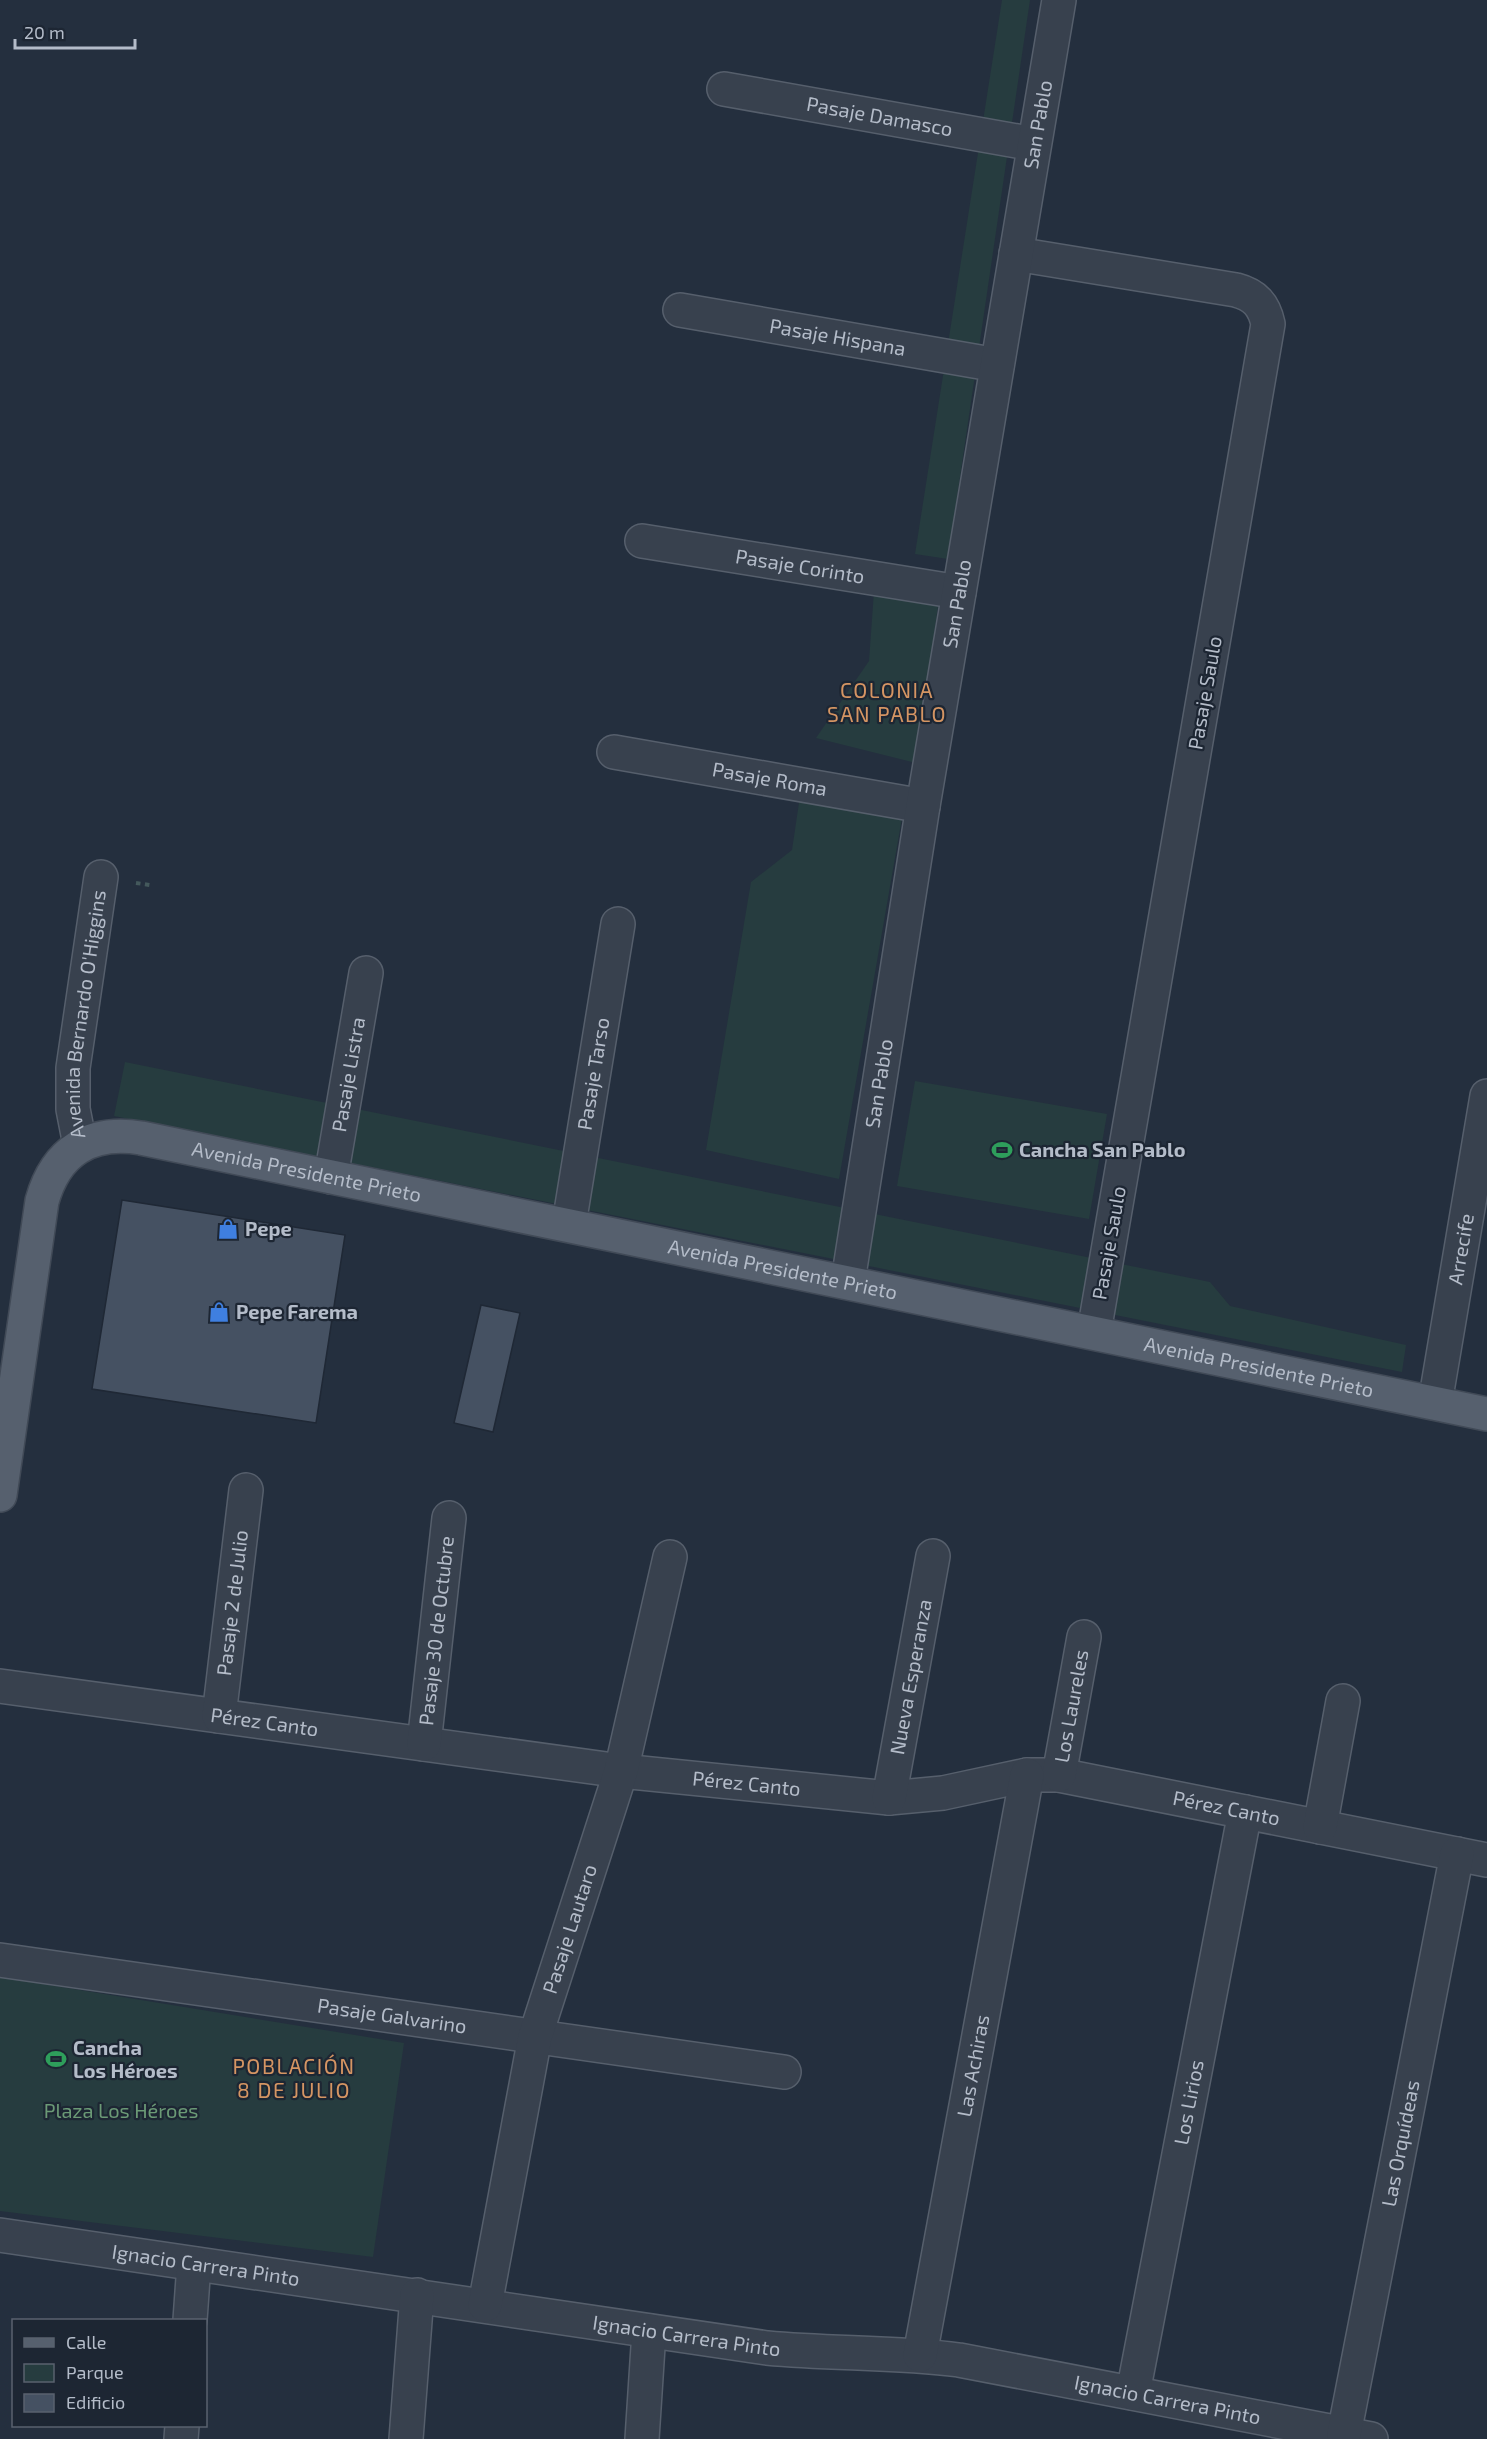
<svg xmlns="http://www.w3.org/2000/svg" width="1487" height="2439" font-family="'Exo 2',sans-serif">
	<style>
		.green { fill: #263c3f }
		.building { fill: #455162; stroke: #1f2835; stroke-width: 1.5 }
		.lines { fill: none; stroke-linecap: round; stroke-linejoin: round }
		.minor-casing { stroke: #565f6c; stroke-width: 36 }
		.major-casing { stroke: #414a57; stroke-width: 36 }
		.path { stroke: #44595c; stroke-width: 4; stroke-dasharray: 4.5 4.5; stroke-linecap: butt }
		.minor { stroke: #38414e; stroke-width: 33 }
		.major { stroke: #56606e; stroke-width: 33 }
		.labels { text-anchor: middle; stroke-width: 4.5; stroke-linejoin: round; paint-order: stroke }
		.street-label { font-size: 20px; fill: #b4bcc9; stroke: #1d2633 }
		.poi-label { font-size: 20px; font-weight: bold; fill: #b4bcc9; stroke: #1d2633; text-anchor: start }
		.park-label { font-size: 20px; fill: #6b9a76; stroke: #1d2633 }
		.neighbourhood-label { font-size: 21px; letter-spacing: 1.5px; fill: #d59563; stroke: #1d2633 }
	</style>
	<rect width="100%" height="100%" fill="#242f3e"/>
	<g class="green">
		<path d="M1002 0H1030L948 559 915 554Z"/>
		<path d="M874 591 938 606 916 763 816 738 869 661Z"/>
		<path d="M800 796 903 812 839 1179 706 1150 751 882 792 850Z"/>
		<path d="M125 1062 1210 1282 1230 1306 1406 1345 1402 1372 114 1116Z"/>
		<path d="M915 1081 1107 1114 1089 1219 897 1186Z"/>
		<path d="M0 1977 404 2043 373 2257 0 2211Z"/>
	</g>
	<g class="building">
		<path d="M122 1200 345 1235 316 1423 92 1389Z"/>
		<path d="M481 1305 520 1313 493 1432 454 1423Z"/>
	</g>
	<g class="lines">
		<g class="minor-casing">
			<g id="minor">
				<path id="s1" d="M724 89 1034 144"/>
				<path d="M1016 254 1236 290C1255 295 1264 305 1268 324L1094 1332"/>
				<path id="s2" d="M680 310 997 365"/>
				<path id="s3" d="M642 541 959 592"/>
				<path id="s4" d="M614 752 923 806"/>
				<path id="s5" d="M80 1145 73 1109V1068L101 877"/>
				<path id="s6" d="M331 1177 366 973"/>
				<path id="s7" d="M569 1224 618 924"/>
				<path id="s8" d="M848 1281 923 806 1059 0"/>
				<path id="s9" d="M1435 1403 1487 1096"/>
				<path id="s10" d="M0 1686 621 1771 889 1798 943 1793 1027 1775H1059L1487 1860"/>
				<path id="s11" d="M219 1716 246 1490"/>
				<path id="s12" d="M424 1744 449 1518"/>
				<path id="s13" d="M1059 1775 1084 1637"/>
				<path id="s14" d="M889 1798 933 1556"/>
				<path d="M1320 1827 1343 1701"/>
				<path id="s15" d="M0 1960 784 2072"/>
				<path id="s16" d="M0 2235 767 2348C831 2354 895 2352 959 2360L1371 2439"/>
				<path id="s17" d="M485 2305 535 2037 621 1771 670 1557"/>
				<path d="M190 2320 194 2264"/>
				<path id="s18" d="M920 2355 1027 1775"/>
				<path id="s19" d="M1133 2393 1245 1812"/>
				<path id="s20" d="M1344 2434 1457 1854"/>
				<path d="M181 2439 182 2426"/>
				<path d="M406 2439 417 2295"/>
				<path d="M642 2439 649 2331"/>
			</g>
		</g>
		<g class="major-casing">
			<g id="major">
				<path id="s21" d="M0 1495 42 1201C56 1151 90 1130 141 1138L1487 1414"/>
			</g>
		</g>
		<path class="path" d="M136 883 150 885"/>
		<use href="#minor" class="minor"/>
		<use href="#major" class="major"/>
	</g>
	<defs>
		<g id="stadium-bare" transform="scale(1.62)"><path d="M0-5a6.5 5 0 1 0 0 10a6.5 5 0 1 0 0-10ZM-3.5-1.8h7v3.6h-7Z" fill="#2e9e5b" stroke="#1d2633" stroke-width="2.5" paint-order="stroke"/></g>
		<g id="shop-bare" transform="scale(1.62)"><path d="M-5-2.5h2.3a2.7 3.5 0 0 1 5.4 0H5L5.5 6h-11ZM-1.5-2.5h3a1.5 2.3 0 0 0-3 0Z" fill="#3f7fe0" stroke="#1d2633" stroke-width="2.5" paint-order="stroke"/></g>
	</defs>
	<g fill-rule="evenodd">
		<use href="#stadium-bare" x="1002" y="1150"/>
		<use href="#shop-bare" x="228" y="1229"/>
		<use href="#shop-bare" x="219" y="1312"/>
		<use href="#stadium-bare" x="56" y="2059"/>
	</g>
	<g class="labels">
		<g class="street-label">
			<text dy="7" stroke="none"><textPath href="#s1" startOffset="158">Pasaje Damasco</textPath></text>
			<text dy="7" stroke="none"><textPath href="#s8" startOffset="1172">San Pablo</textPath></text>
			<text dy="7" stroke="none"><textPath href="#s2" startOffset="160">Pasaje Hispana</textPath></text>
			<text dy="7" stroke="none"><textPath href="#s3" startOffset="160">Pasaje Corinto</textPath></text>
			<text dy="7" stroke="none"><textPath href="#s8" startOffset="686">San Pablo</textPath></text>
			<text transform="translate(1205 693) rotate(-80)" y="7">Pasaje Saulo</text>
			<text dy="7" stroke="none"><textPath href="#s4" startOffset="158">Pasaje Roma</textPath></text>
			<text dy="7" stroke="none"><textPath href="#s5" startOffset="132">Avenida Bernardo O'Higgins</textPath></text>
			<text dy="7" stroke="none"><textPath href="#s7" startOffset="152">Pasaje Tarso</textPath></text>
			<text dy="7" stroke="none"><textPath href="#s6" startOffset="104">Pasaje Listra</textPath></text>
			<text dy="7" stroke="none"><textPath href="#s8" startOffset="200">San Pablo</textPath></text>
			<text dy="7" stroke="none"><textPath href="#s21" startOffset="597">Avenida Presidente Prieto</textPath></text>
			<text transform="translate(1109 1243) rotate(-80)" y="7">Pasaje Saulo</text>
			<text dy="7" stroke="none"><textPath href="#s9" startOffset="156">Arrecife</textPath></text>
			<text dy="7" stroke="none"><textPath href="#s21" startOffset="1083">Avenida Presidente Prieto</textPath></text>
			<text dy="7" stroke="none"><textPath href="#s21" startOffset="1569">Avenida Presidente Prieto</textPath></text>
			<text dy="7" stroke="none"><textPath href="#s11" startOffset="114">Pasaje 2 de Julio</textPath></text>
			<text dy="7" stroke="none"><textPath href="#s12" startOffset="114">Pasaje 30 de Octubre</textPath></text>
			<text dy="7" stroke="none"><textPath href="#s14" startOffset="123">Nueva Esperanza</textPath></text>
			<text dy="7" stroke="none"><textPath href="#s13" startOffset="70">Los Laureles</textPath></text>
			<text dy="7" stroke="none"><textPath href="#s10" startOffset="267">Pérez Canto</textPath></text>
			<text dy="7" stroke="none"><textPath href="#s10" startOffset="753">Pérez Canto</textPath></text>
			<text dy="7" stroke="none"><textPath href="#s10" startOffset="1239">Pérez Canto</textPath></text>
			<text dy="7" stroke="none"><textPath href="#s17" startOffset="386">Pasaje Lautaro</textPath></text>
			<text dy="7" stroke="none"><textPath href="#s15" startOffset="396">Pasaje Galvarino</textPath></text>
			<text dy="7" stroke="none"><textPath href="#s18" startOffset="294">Las Achiras</textPath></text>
			<text dy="7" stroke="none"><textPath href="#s19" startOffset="296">Los Lirios</textPath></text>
			<text dy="7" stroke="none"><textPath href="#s20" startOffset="296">Las Orquídeas</textPath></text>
			<text dy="7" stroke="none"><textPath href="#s16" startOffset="208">Ignacio Carrera Pinto</textPath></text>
			<text dy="7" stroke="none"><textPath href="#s16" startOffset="694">Ignacio Carrera Pinto</textPath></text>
			<text dy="7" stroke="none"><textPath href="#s16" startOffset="1180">Ignacio Carrera Pinto</textPath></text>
		</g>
		<g class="poi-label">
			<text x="1019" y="1157">Cancha San Pablo</text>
			<text x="245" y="1236">Pepe</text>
			<text x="236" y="1319">Pepe Farema</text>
			<text x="73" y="2055">Cancha<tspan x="73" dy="23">Los Héroes</tspan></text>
		</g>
		<g class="park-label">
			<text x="121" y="2118">Plaza Los Héroes</text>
		</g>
		<g class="neighbourhood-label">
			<text x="887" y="698">COLONIA<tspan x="887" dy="24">SAN PABLO</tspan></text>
			<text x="294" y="2074">POBLACIÓN<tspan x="294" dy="24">8 DE JULIO</tspan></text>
		</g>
	</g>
	<rect x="12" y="2319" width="195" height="108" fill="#1d2633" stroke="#59626f" stroke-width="1.5"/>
	<rect x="24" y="2338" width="30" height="9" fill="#56606e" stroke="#59626f" stroke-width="1.5"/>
	<text x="66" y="2349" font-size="18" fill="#b4bcc9">Calle</text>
	<rect x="24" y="2364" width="30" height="18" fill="#263c3f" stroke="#59626f" stroke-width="1.5"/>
	<text x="66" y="2379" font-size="18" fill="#b4bcc9">Parque</text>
	<rect x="24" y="2394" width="30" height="18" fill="#455162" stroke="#59626f" stroke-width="1.5"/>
	<text x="66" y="2409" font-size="18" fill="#b4bcc9">Edificio</text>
	<path d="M15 39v9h120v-9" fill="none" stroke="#b4bcc9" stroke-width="3"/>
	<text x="24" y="39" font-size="18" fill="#b4bcc9" stroke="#1d2633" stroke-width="4.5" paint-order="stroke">20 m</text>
</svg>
